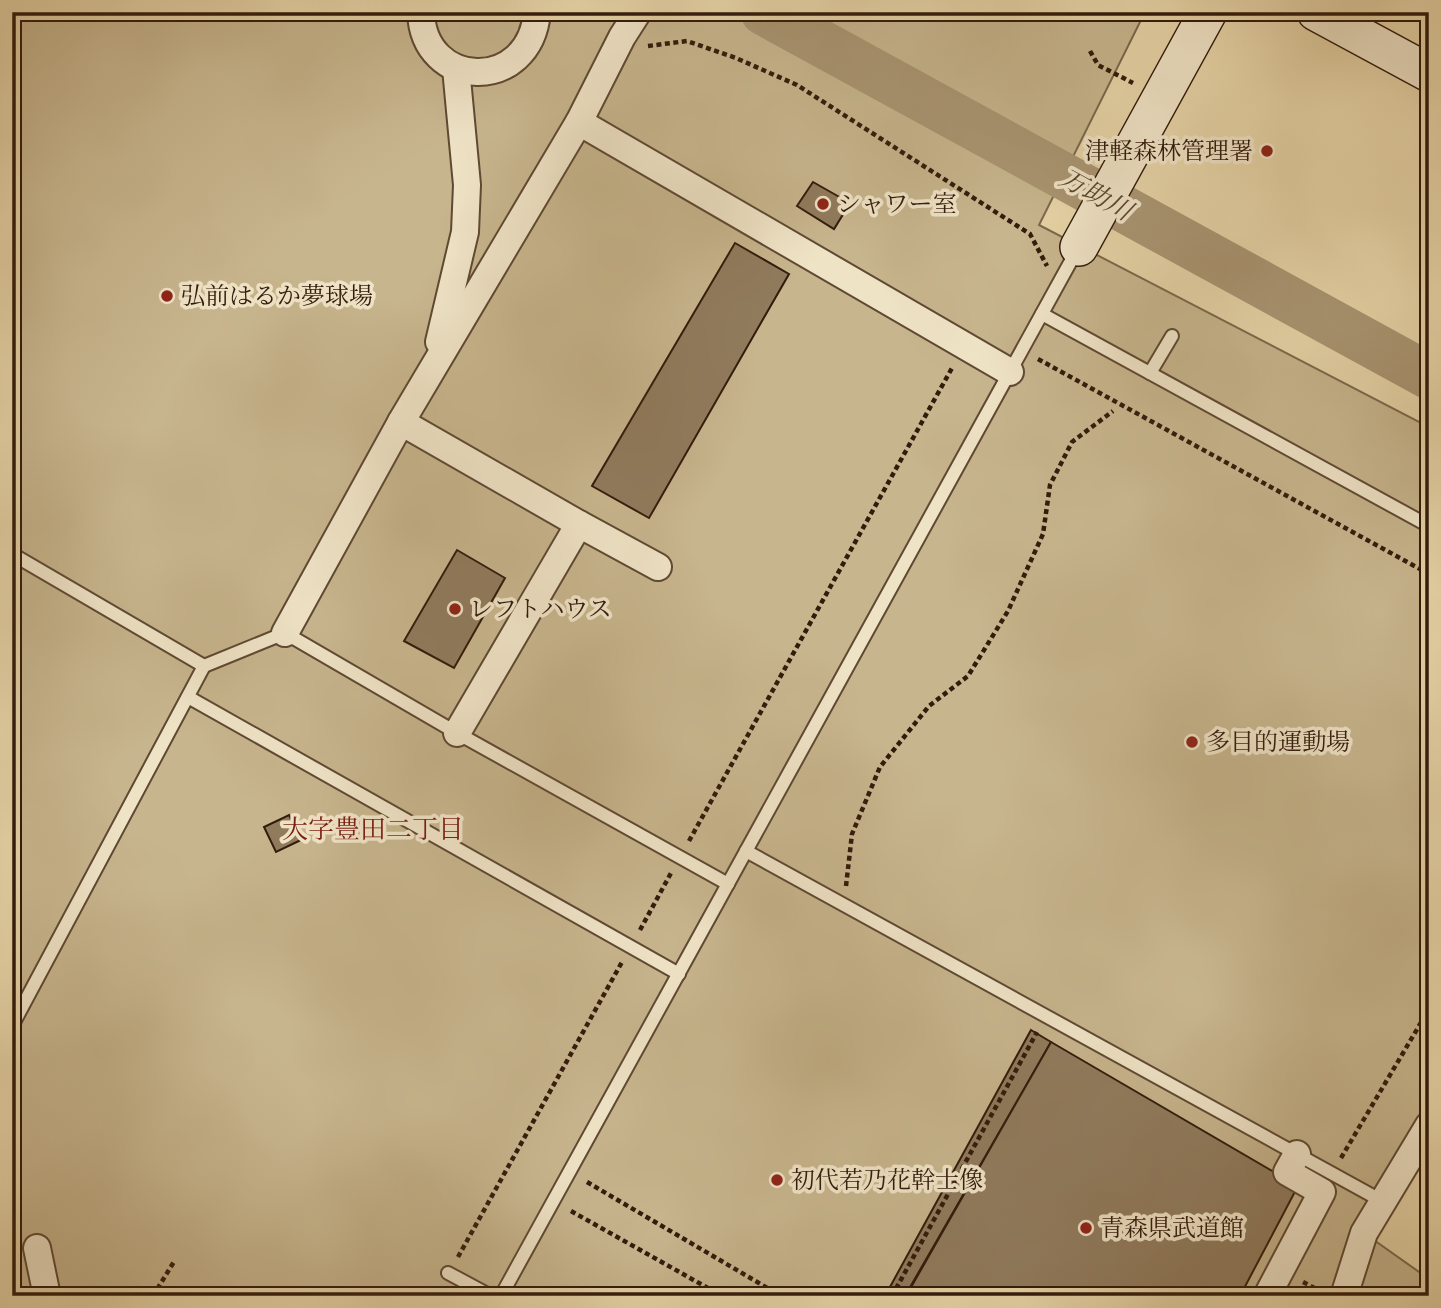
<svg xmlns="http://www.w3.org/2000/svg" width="1441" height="1308" font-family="'IM FELL English','Noto Serif JP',serif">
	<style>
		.green { fill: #c7b58d; stroke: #7c684c; stroke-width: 2 }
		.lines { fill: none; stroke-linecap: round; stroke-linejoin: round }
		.river { stroke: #a99572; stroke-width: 47 }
		.building { fill: #907b5d; stroke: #321b0c; stroke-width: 2 }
		.lane-casing { stroke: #5f4933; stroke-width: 16 }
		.street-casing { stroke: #5f4933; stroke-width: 30 }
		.secondary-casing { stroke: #321b0c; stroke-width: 40 }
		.path { stroke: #321b0c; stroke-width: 4.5; stroke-dasharray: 5 3.5; stroke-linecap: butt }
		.lane { stroke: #efe3c6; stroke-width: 12 }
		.street { stroke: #efe3c6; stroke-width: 26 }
		.secondary { stroke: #efe3c6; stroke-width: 37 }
		.poi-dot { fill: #8f2418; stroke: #efe3c6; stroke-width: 2.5 }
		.labels { text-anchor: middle; stroke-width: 7; stroke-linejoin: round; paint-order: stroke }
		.poi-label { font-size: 24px; fill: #321b0c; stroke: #efe3c6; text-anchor: start }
		.water-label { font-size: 26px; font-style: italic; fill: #5c4630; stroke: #efe3c6 }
		.neighbourhood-label { font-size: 26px; fill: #7a1f14; stroke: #efe3c6 }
	</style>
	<rect width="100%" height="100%" fill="#e6d4a7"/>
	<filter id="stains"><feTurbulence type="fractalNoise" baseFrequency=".00286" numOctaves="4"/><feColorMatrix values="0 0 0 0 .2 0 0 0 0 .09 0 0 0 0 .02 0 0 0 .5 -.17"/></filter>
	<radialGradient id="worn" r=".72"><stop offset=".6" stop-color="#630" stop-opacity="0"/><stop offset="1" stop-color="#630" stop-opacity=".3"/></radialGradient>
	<path class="green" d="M12 12H1145L1039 225 1429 427V1108L1364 1233 1429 1279V1296H12Z"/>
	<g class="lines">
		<path class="river" d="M764 12 1429 376"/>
	</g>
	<g class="building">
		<path d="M813 182 850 203 834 229 797 206Z"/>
		<path d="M735 243 789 274 649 518 592 486Z"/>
		<path d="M457 550 505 578 454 668 404 641Z"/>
		<path d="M289 815 301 840 276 852 264 827Z"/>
		<path d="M1031 1030 1051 1042 905 1296H885Z"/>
		<path d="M1051 1042 1298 1186 1240 1296H906Z"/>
	</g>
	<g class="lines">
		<g class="lane-casing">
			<g id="lane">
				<path d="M1042 314 1429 526"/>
				<path d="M1150 373 1172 336"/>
				<path d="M12 554 204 666 12 1026"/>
				<path d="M204 666 285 633 457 733 728 884"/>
				<path d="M188 697 679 974"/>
				<path d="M746 851 1382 1201"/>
				<path d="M448 1273 491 1296"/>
				<path d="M501 1296 1077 250"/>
			</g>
		</g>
		<g class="street-casing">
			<g id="street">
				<path d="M421 12C423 90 530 94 537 12"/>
				<path d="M579 122 622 37 638 12"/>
				<path d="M439 342 465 232 467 185 456 68"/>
				<path d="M401 422 579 524"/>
				<path d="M285 633 401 422 579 122 1010 372"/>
				<path d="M457 733 579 524 658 567"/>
				<path d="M37 1248 47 1296"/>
				<path d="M1267 1296 1322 1192 1287 1172 1297 1154"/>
				<path d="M1344 1296 1364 1233 1429 1125"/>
			</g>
		</g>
		<g class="secondary-casing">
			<g id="secondary">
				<path d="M1316 12 1429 73"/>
				<path d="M1079 247 1208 12"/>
			</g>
		</g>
		<g class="path">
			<path d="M648 46 687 41 736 58 797 85 1030 234 1047 266"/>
			<path d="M1090 51 1098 65 1133 83"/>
			<path d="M1038 359 1429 574"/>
			<path d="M689 841 952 368"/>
			<path d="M846 886 852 834 880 767 929 706 968 676 1008 611 1043 534 1050 485 1072 442 1113 411"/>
			<path d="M640 930 671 873"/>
			<path d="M1341 1158 1429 1009"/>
			<path d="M587 1182 781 1296"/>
			<path d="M571 1211 722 1296"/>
			<path d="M458 1257 622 962"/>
			<path d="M1303 1282 1320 1291"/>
			<path d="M153 1296 175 1260"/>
			<path d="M892 1296 1037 1032"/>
		</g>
		<use href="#lane" class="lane"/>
		<use href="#street" class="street"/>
		<use href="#secondary" class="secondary"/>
	</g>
	<g class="poi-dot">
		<circle cx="1267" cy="151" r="7"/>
		<circle cx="823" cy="204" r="7"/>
		<circle cx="167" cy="296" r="7"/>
		<circle cx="455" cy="609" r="7"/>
		<circle cx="1192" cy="742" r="7"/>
		<circle cx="777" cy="1180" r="7"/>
		<circle cx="1086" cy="1228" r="7"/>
	</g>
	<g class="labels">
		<g class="poi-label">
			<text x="1253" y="159" text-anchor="end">津軽森林管理署</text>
			<text x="837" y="212">シャワー室</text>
			<text x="181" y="304">弘前はるか夢球場</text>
			<text x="469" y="617">レフトハウス</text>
			<text x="1206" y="750">多目的運動場</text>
			<text x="791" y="1188">初代若乃花幹士像</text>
			<text x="1100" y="1236">青森県武道館</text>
		</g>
		<g class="water-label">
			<text transform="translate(1096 194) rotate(29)" y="9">万助川</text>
		</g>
		<g class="neighbourhood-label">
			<text x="373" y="838">大字豊田二丁目</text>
		</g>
	</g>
	<rect width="1441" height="1308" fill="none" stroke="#e6d4a7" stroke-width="42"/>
	<rect x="14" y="14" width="1413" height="1280" fill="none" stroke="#321b0c" stroke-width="3.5"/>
	<rect x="21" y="21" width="1399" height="1266" fill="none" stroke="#321b0c" stroke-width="2"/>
	<rect width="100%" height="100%" filter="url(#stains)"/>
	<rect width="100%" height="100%" fill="url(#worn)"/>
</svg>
